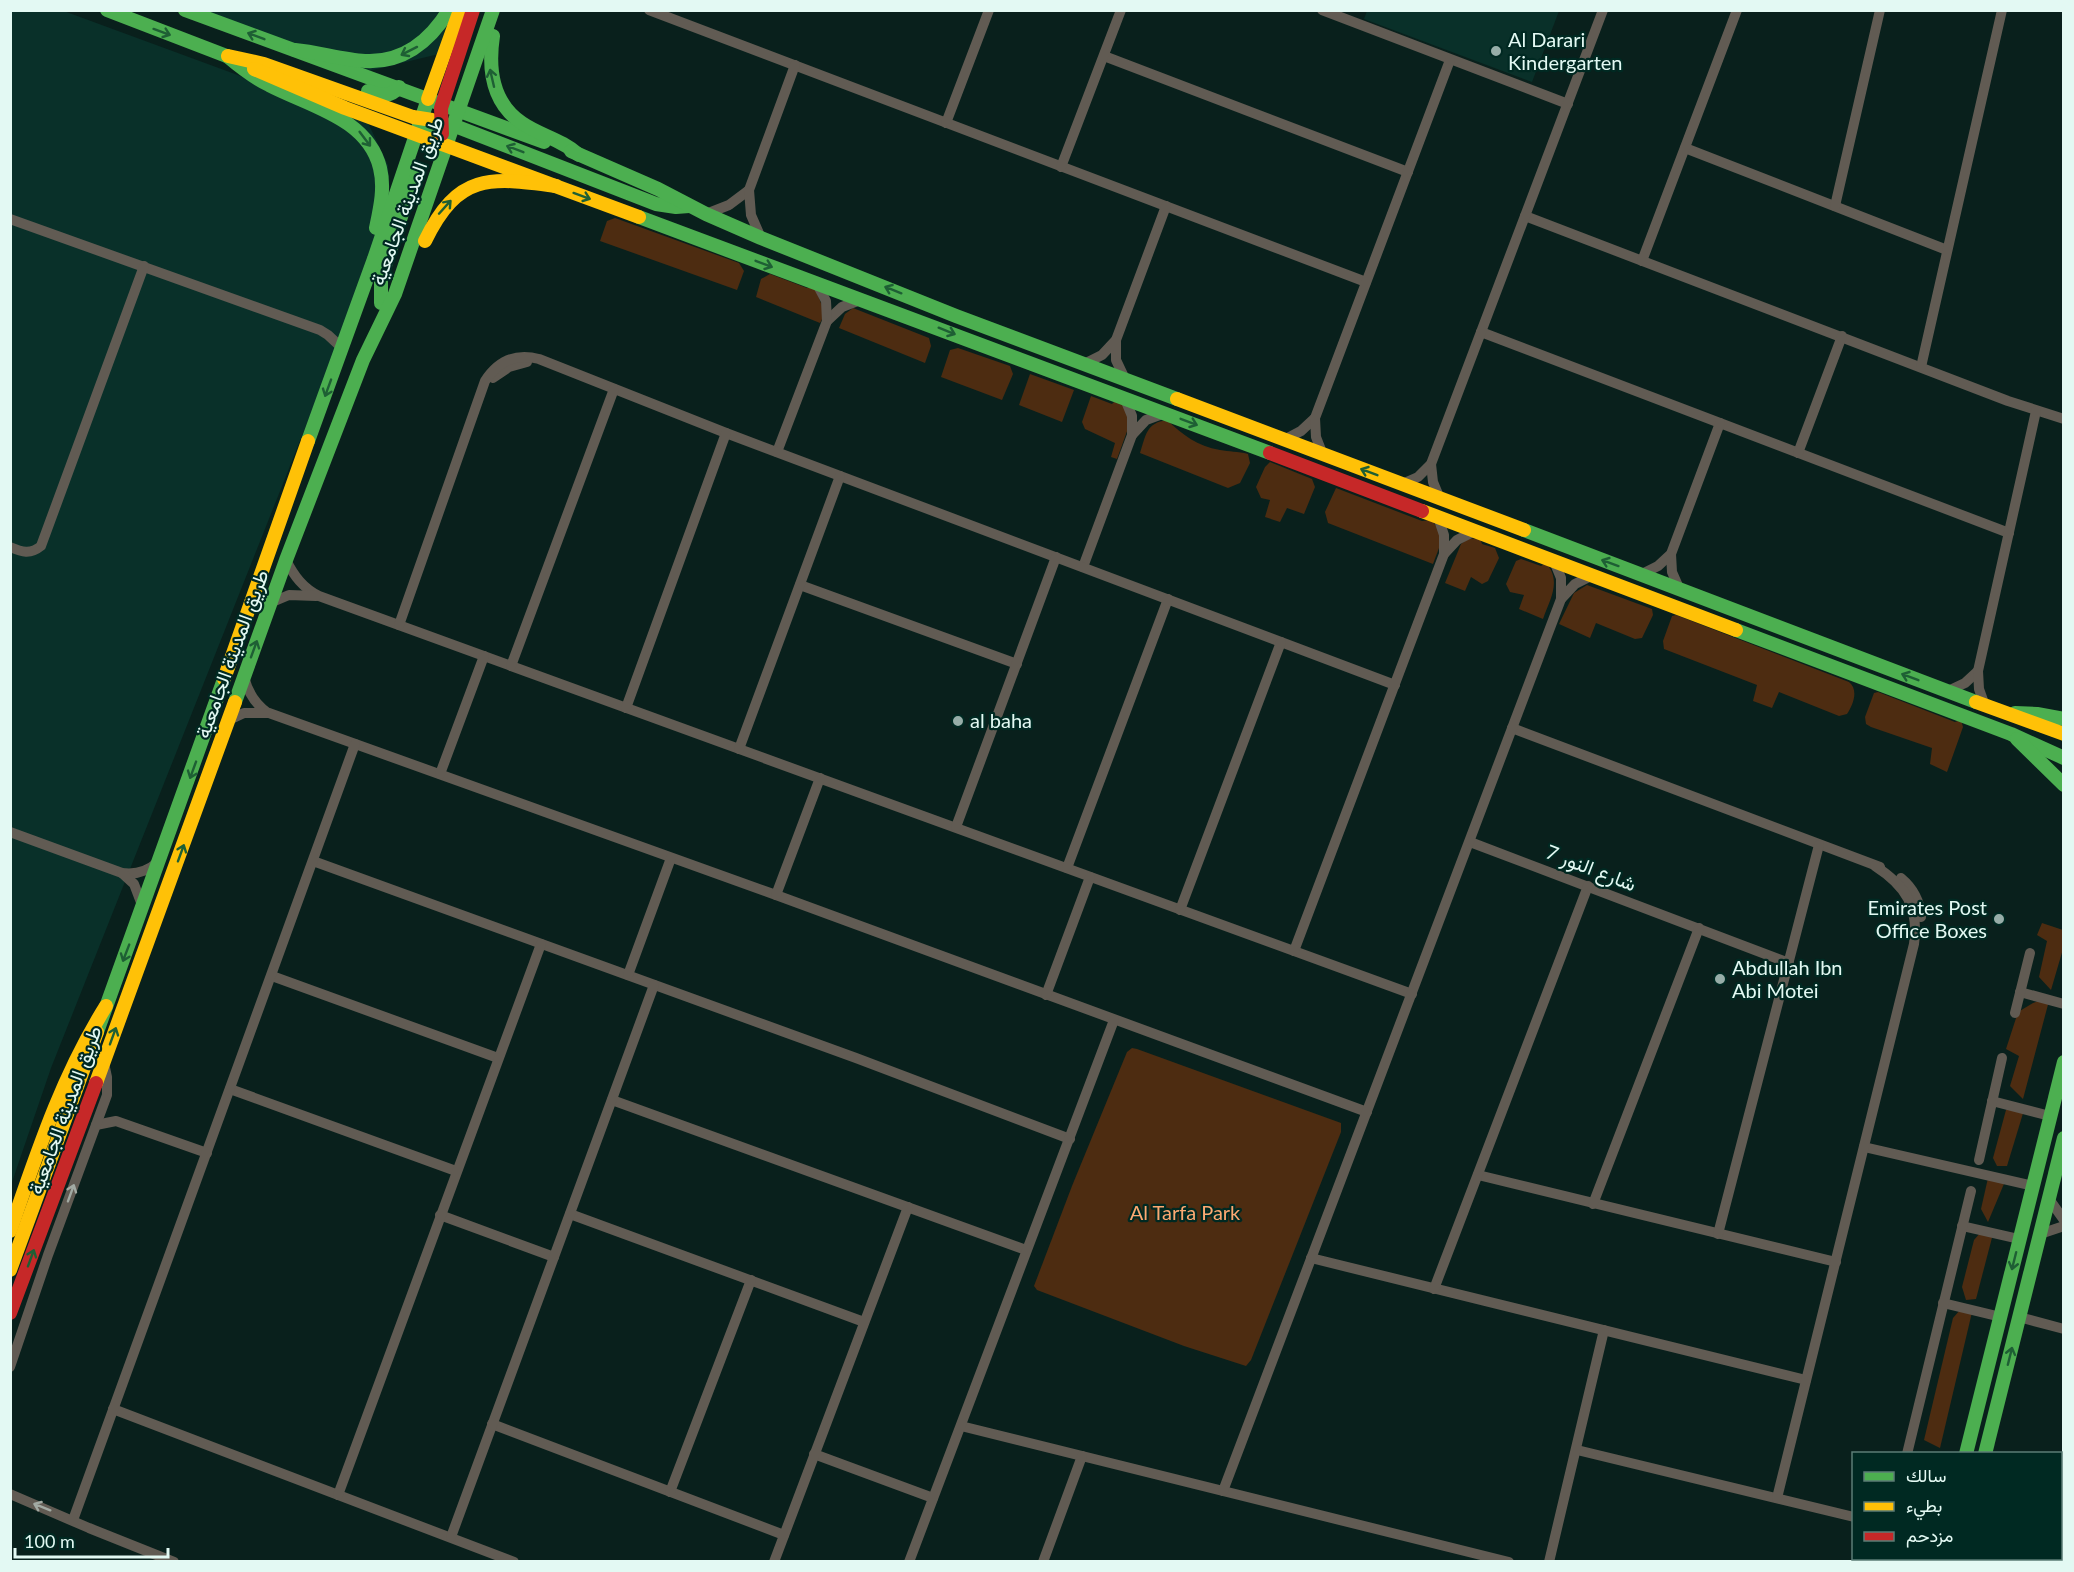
<svg xmlns="http://www.w3.org/2000/svg" width="2074" height="1572" font-family="Lato,Vazirmatn,sans-serif">
	<style>
		.built { fill: #093029 }
		.green { fill: #4d2c11 }
		.lines { fill: none; stroke-linecap: round; stroke-linejoin: round }
		.street { stroke: #615b53; stroke-width: 10 }
		.fast { stroke: #4caf50; stroke-width: 14 }
		.slow { stroke: #ffc107; stroke-width: 14 }
		.jam { stroke: #c62828; stroke-width: 14 }
		.oneway { stroke: #1e5f34 }
		.oneway2 { stroke: #a2aaa3 }
		.poi-dot { fill: #97ada8; stroke: #002922; stroke-width: 2 }
		.labels { text-anchor: middle; stroke-width: 4.5; stroke-linejoin: round; paint-order: stroke }
		.poi-label { font-size: 20px; fill: #e3f9f3; stroke: #002922; text-anchor: start }
		.street-label { font-size: 20px; fill: #e3f9f3; stroke: #002922 }
		.park-label { font-size: 20px; fill: #fca972; stroke: #002922 }
	</style>
	<rect width="100%" height="100%" fill="#09201c"/>
	<g class="built">
		<path d="M61 10 368 123 388 165 390 214 51 1068 11 1185 10 11Z"/>
		<path d="M190 11H462L447 52 352 75Z"/>
		<path d="M1367 11V10L1559 11 1532 82 1364 19Z"/>
	</g>
	<g class="green">
		<path d="M615 218 739 263 744 271 737 290 600 241 607 221Z"/>
		<path d="M770 274 807 288 815 287 825 314 820 323 756 297 761 279Z"/>
		<path d="M853 308 929 338 931 346 925 363 839 328 845 314Z"/>
		<path d="M958 348 1010 366 1013 374 1002 400 941 377 950 350Z"/>
		<path d="M1030 374 1074 390 1062 422 1019 405Z"/>
		<path d="M1091 396 1112 404 1116 400 1123 402 1130 423 1117 459 1111 457 1115 443 1085 429 1082 422Z"/>
		<path d="M1167 420C1183 435 1197 446 1220 450 1229 452 1238 451 1248 454L1250 463 1240 483 1228 488 1140 453C1146 435 1146 423 1167 420Z"/>
		<path d="M1270 462 1312 479 1315 487 1304 514 1287 508 1280 522 1265 517 1270 500 1261 498 1256 487 1265 467Z"/>
		<path d="M1336 488 1422 521 1431 520C1447 536 1440 545 1433 564L1328 523 1325 512Z"/>
		<path d="M1480 538 1482 544 1495 548 1499 558 1488 581 1482 584 1471 577 1465 591 1445 583 1461 544 1468 539Z"/>
		<path d="M1521 559 1541 566 1546 563C1562 581 1550 599 1543 619L1519 609 1524 595 1510 592 1506 584 1516 561Z"/>
		<path d="M1587 585 1652 609 1653 615 1642 638 1635 639 1596 623 1590 638 1559 624 1574 593Z"/>
		<path d="M1676 615 1849 682C1859 690 1853 705 1847 714L1839 716 1779 692 1772 708 1753 701 1757 685 1664 649 1663 641 1672 616Z"/>
		<path d="M1878 692 1955 722 1961 720 1963 727 1947 772 1930 764 1932 748 1871 727 1866 724 1865 717 1874 693Z"/>
		<path d="M2042 923 2063 930V949L2051 990 2039 977 2047 941 2037 935Z"/>
		<path d="M2050 997 2023 1099 2010 1086 2019 1056 2006 1049 2018 1012 2033 1003Z"/>
		<path d="M1132 1048 1137 1049 1341 1123V1132L1251 1360 1246 1366 1184 1346 1037 1290 1034 1286 1072 1186 1127 1052Z"/>
		<path d="M2006 1110H2024L2007 1166H1997L1993 1158Z"/>
		<path d="M1988 1178 2006 1179 1988 1222 1981 1209Z"/>
		<path d="M1994 1230 1976 1299 1966 1300 1962 1287 1974 1240 1981 1232Z"/>
		<path d="M1973 1308 1940 1448 1924 1440 1953 1318 1960 1310Z"/>
	</g>
	<g class="lines">
		<g class="street">
			<path d="M649 10 1366 282"/>
			<path d="M1322 10 1568 104"/>
			<path d="M1104 56 1408 172"/>
			<path d="M946 123 989 10"/>
			<path d="M1685 148 1947 250"/>
			<path d="M1061 167 1121 10"/>
			<path d="M1835 206 1880 10"/>
			<path d="M706 214 729 205 749 190"/>
			<path d="M1525 216 2008 401 2064 419"/>
			<path d="M10 219 320 330 328 335 342 348"/>
			<path d="M761 238 751 215 749 190 795 65"/>
			<path d="M1642 261 1737 10"/>
			<path d="M827 321 842 307 860 300"/>
			<path d="M1481 332 2009 533"/>
			<path d="M1116 340V360L1125 379"/>
			<path d="M1084 364 1102 355 1116 340 1166 206"/>
			<path d="M1921 367 2002 10"/>
			<path d="M493 378 509 367 527 362"/>
			<path d="M1132 435 1146 420 1165 413"/>
			<path d="M1284 440 1301 431 1315 418"/>
			<path d="M777 452 827 321 826 301 817 284"/>
			<path d="M1798 453 1842 336"/>
			<path d="M1323 455 1316 437 1315 418 1450 60"/>
			<path d="M1431 464 1433 482 1440 499"/>
			<path d="M1402 484 1418 477 1431 464 1603 10"/>
			<path d="M10 547C22 552 30 555 41 546L144 266"/>
			<path d="M1444 554 1457 540 1475 531"/>
			<path d="M1671 554 1672 572 1679 588"/>
			<path d="M286 560C294 576 303 588 319 596L1412 994"/>
			<path d="M1083 567 1132 435V416L1125 399"/>
			<path d="M1642 574 1658 566 1671 554 1720 423"/>
			<path d="M800 585 1017 664"/>
			<path d="M1561 599 1575 584 1593 575"/>
			<path d="M270 603 289 595 316 596"/>
			<path d="M399 625 485 381C498 361 516 353 539 359L726 433 1395 685"/>
			<path d="M511 666 614 389"/>
			<path d="M244 677C248 693 255 704 268 713"/>
			<path d="M1948 691 1965 683 1978 671"/>
			<path d="M1985 706 1979 689 1978 671 2036 411"/>
			<path d="M626 708 726 433"/>
			<path d="M229 720 244 713H269L776 895 1367 1112"/>
			<path d="M1512 728 1880 867"/>
			<path d="M739 749 840 476"/>
			<path d="M440 774 484 656"/>
			<path d="M956 827 1056 557"/>
			<path d="M10 832 122 873C136 875 147 872 158 862"/>
			<path d="M1470 842 1789 963"/>
			<path d="M313 861 856 1058 1070 1139"/>
			<path d="M1067 868 1168 599"/>
			<path d="M122 873 134 884 142 905"/>
			<path d="M1901 878C1913 888 1920 901 1921 917"/>
			<path d="M776 895 820 778"/>
			<path d="M1180 910 1281 642"/>
			<path d="M1294 951 1444 554V535L1438 517"/>
			<path d="M628 975 671 858"/>
			<path d="M272 976 498 1058"/>
			<path d="M2020 992 2064 1004"/>
			<path d="M1046 995 1090 877"/>
			<path d="M2015 1013 2030 953"/>
			<path d="M230 1089 456 1171"/>
			<path d="M612 1100 1026 1250"/>
			<path d="M1992 1101 2050 1116"/>
			<path d="M96 1125 116 1121 207 1153"/>
			<path d="M1864 1147 2033 1186"/>
			<path d="M1979 1160 2002 1058"/>
			<path d="M1478 1175 1836 1262"/>
			<path d="M2049 1199 2064 1220"/>
			<path d="M1593 1204 1699 928"/>
			<path d="M570 1214 864 1322"/>
			<path d="M440 1215 554 1257"/>
			<path d="M1962 1226 2019 1239"/>
			<path d="M1718 1234 1819 845"/>
			<path d="M2040 1234 2064 1226"/>
			<path d="M1311 1258 1806 1380"/>
			<path d="M1434 1289 1588 886"/>
			<path d="M1943 1303 2001 1317"/>
			<path d="M2019 1317 2064 1329"/>
			<path d="M10 1367 48 1255 107 1095V1077L104 1063"/>
			<path d="M113 1409 514 1562"/>
			<path d="M492 1424 784 1535"/>
			<path d="M961 1426 1509 1562"/>
			<path d="M1577 1450 1854 1517"/>
			<path d="M814 1454 933 1498"/>
			<path d="M1907 1454 1971 1191"/>
			<path d="M1223 1491 1561 599V578L1554 561"/>
			<path d="M670 1492 751 1280"/>
			<path d="M10 1494 89 1528 174 1562"/>
			<path d="M2060 1494 2064 1482"/>
			<path d="M338 1495 541 944"/>
			<path d="M1777 1498 1914 944C1919 907 1906 886 1875 866"/>
			<path d="M73 1520 355 744"/>
			<path d="M451 1537 654 985"/>
			<path d="M1996 1558 2008 1562"/>
			<path d="M774 1562 908 1207"/>
			<path d="M909 1562 1114 1020"/>
			<path d="M1043 1562 1082 1456"/>
			<path d="M1549 1562 1604 1330"/>
			<path d="M1880 1562V1558"/>
			<path d="M2043 1562 2044 1558"/>
		</g>
		<g class="fast">
			<path d="M107 10 237 60"/>
			<path d="M185 10 544 142"/>
			<path d="M493 36C488 69 492 103 522 123 541 136 561 139 579 155"/>
			<path d="M295 50C318 52 343 60 365 61 403 63 430 41 449 10"/>
			<path d="M227 56C240 67 254 78 269 85 309 106 368 118 380 168 385 188 380 209 376 228"/>
			<path d="M368 91C380 96 390 98 399 87"/>
			<path d="M417 134 440 125 455 126 656 204 676 207 689 206"/>
			<path d="M571 151 658 189 706 214 761 238 956 316 1177 399"/>
			<path d="M639 217 1270 453"/>
			<path d="M381 303V278L414 177 410 171"/>
			<path d="M308 441 374 259 428 99"/>
			<path d="M1524 530 1976 702"/>
			<path d="M1736 630 2011 734 2064 758"/>
			<path d="M235 702 286 560 363 360 395 294 493 10"/>
			<path d="M2015 713 2037 714 2064 719"/>
			<path d="M2017 739 2064 785"/>
			<path d="M97 1032 224 679"/>
			<path d="M1966 1454 2064 1062"/>
			<path d="M1985 1454 2064 1138"/>
			<path d="M1958 1562 1959 1558"/>
		</g>
		<g class="slow">
			<path d="M228 56 264 64 413 117 432 120"/>
			<path d="M254 69 345 108 639 217"/>
			<path d="M428 99 460 10"/>
			<path d="M425 241C458 173 489 177 556 186"/>
			<path d="M1177 399 1524 530"/>
			<path d="M1422 511 1736 630"/>
			<path d="M224 679 308 441"/>
			<path d="M1976 702 2064 734"/>
			<path d="M96 1083 235 702"/>
			<path d="M10 1231C37 1153 62 1076 106 1006"/>
			<path d="M10 1270 97 1032"/>
		</g>
		<g class="jam">
			<path d="M442 134 441 108 473 10"/>
			<path d="M1270 453 1422 511"/>
			<path d="M10 1313 96 1083"/>
			<path d="M1940 1562 1941 1558"/>
		</g>
	</g>
	<defs><path id="oneway-shaft" d="M-6 0H5M1.5-3L5.5 0L1.5 3" fill="none" stroke-width="1.6" stroke-linecap="round" stroke-linejoin="round" transform="scale(1.5)"/></defs>
	<g class="oneway">
		<use href="#oneway-shaft" transform="translate(162 32) rotate(20)"/>
		<use href="#oneway-shaft" transform="translate(256 36) rotate(-159)"/>
		<use href="#oneway-shaft" transform="translate(409 51) rotate(153)"/>
		<use href="#oneway-shaft" transform="translate(492 78) rotate(-103)"/>
		<use href="#oneway-shaft" transform="translate(365 139) rotate(53)"/>
		<use href="#oneway-shaft" transform="translate(515 149) rotate(-159)"/>
		<use href="#oneway-shaft" transform="translate(582 196) rotate(20)"/>
		<use href="#oneway-shaft" transform="translate(445 207) rotate(-48)"/>
		<use href="#oneway-shaft" transform="translate(764 264) rotate(21)"/>
		<use href="#oneway-shaft" transform="translate(893 290) rotate(-158)"/>
		<use href="#oneway-shaft" transform="translate(947 331) rotate(22)"/>
		<use href="#oneway-shaft" transform="translate(328 388) rotate(110)"/>
		<use href="#oneway-shaft" transform="translate(1189 422) rotate(21)"/>
		<use href="#oneway-shaft" transform="translate(1369 472) rotate(-159)"/>
		<use href="#oneway-shaft" transform="translate(1610 563) rotate(-160)"/>
		<use href="#oneway-shaft" transform="translate(254 649) rotate(-70)"/>
		<use href="#oneway-shaft" transform="translate(1910 677) rotate(-159)"/>
		<use href="#oneway-shaft" transform="translate(193 770) rotate(110)"/>
		<use href="#oneway-shaft" transform="translate(181 853) rotate(-70)"/>
		<use href="#oneway-shaft" transform="translate(126 953) rotate(111)"/>
		<use href="#oneway-shaft" transform="translate(113 1036) rotate(-70)"/>
		<use href="#oneway-shaft" transform="translate(31 1258) rotate(-70)"/>
		<use href="#oneway-shaft" transform="translate(2014 1261) rotate(104)"/>
		<use href="#oneway-shaft" transform="translate(2010 1356) rotate(-76)"/>
	</g>
	<g class="oneway2">
		<use href="#oneway-shaft" transform="translate(71 1193) rotate(-70)"/>
		<use href="#oneway-shaft" transform="translate(42 1507) rotate(-158)"/>
	</g>
	<g class="poi-dot">
		<circle cx="1496" cy="51" r="6"/>
		<circle cx="958" cy="721" r="6"/>
		<circle cx="1999" cy="919" r="6"/>
		<circle cx="1720" cy="979" r="6"/>
	</g>
	<g class="labels">
		<g class="poi-label">
			<text x="1508" y="47">Al Darari<tspan x="1508" dy="23">Kindergarten</tspan></text>
			<text x="970" y="728">al baha</text>
			<text x="1987" y="915" text-anchor="end">Emirates Post<tspan x="1987" dy="23">Office Boxes</tspan></text>
			<text x="1732" y="975">Abdullah Ibn<tspan x="1732" dy="23">Abi Motei</tspan></text>
		</g>
		<g class="street-label">
			<text transform="translate(407 201) rotate(-70)" y="7">طريق المدينة الجامعية</text>
			<text transform="translate(232 654) rotate(-70)" y="7">طريق المدينة الجامعية</text>
			<text transform="translate(1591 868) rotate(21)" y="7">شارع النور 7</text>
			<text transform="translate(65 1110) rotate(-70)" y="7">طريق المدينة الجامعية</text>
		</g>
		<g class="park-label">
			<text x="1185" y="1220">Al Tarfa Park</text>
		</g>
	</g>
	<rect width="2074" height="1572" fill="none" stroke="#e3f9f3" stroke-width="24"/>
	<rect x="1852" y="1452" width="210" height="108" fill="#002922" stroke="#5b7c76" stroke-width="1.5"/>
	<rect x="1864" y="1472" width="30" height="9" fill="#4caf50" stroke="#5b7c76" stroke-width="1.5"/>
	<text x="1906" y="1482" font-size="18" fill="#e3f9f3">سالك</text>
	<rect x="1864" y="1502" width="30" height="9" fill="#ffc107" stroke="#5b7c76" stroke-width="1.5"/>
	<text x="1906" y="1512" font-size="18" fill="#e3f9f3">بطيء</text>
	<rect x="1864" y="1532" width="30" height="9" fill="#c62828" stroke="#5b7c76" stroke-width="1.5"/>
	<text x="1906" y="1542" font-size="18" fill="#e3f9f3">مزدحم</text>
	<path d="M15 1548v9h153v-9" fill="none" stroke="#e3f9f3" stroke-width="3"/>
	<text x="24" y="1548" font-size="18" fill="#e3f9f3" stroke="#002922" stroke-width="4.5" paint-order="stroke">100 m</text>
</svg>
